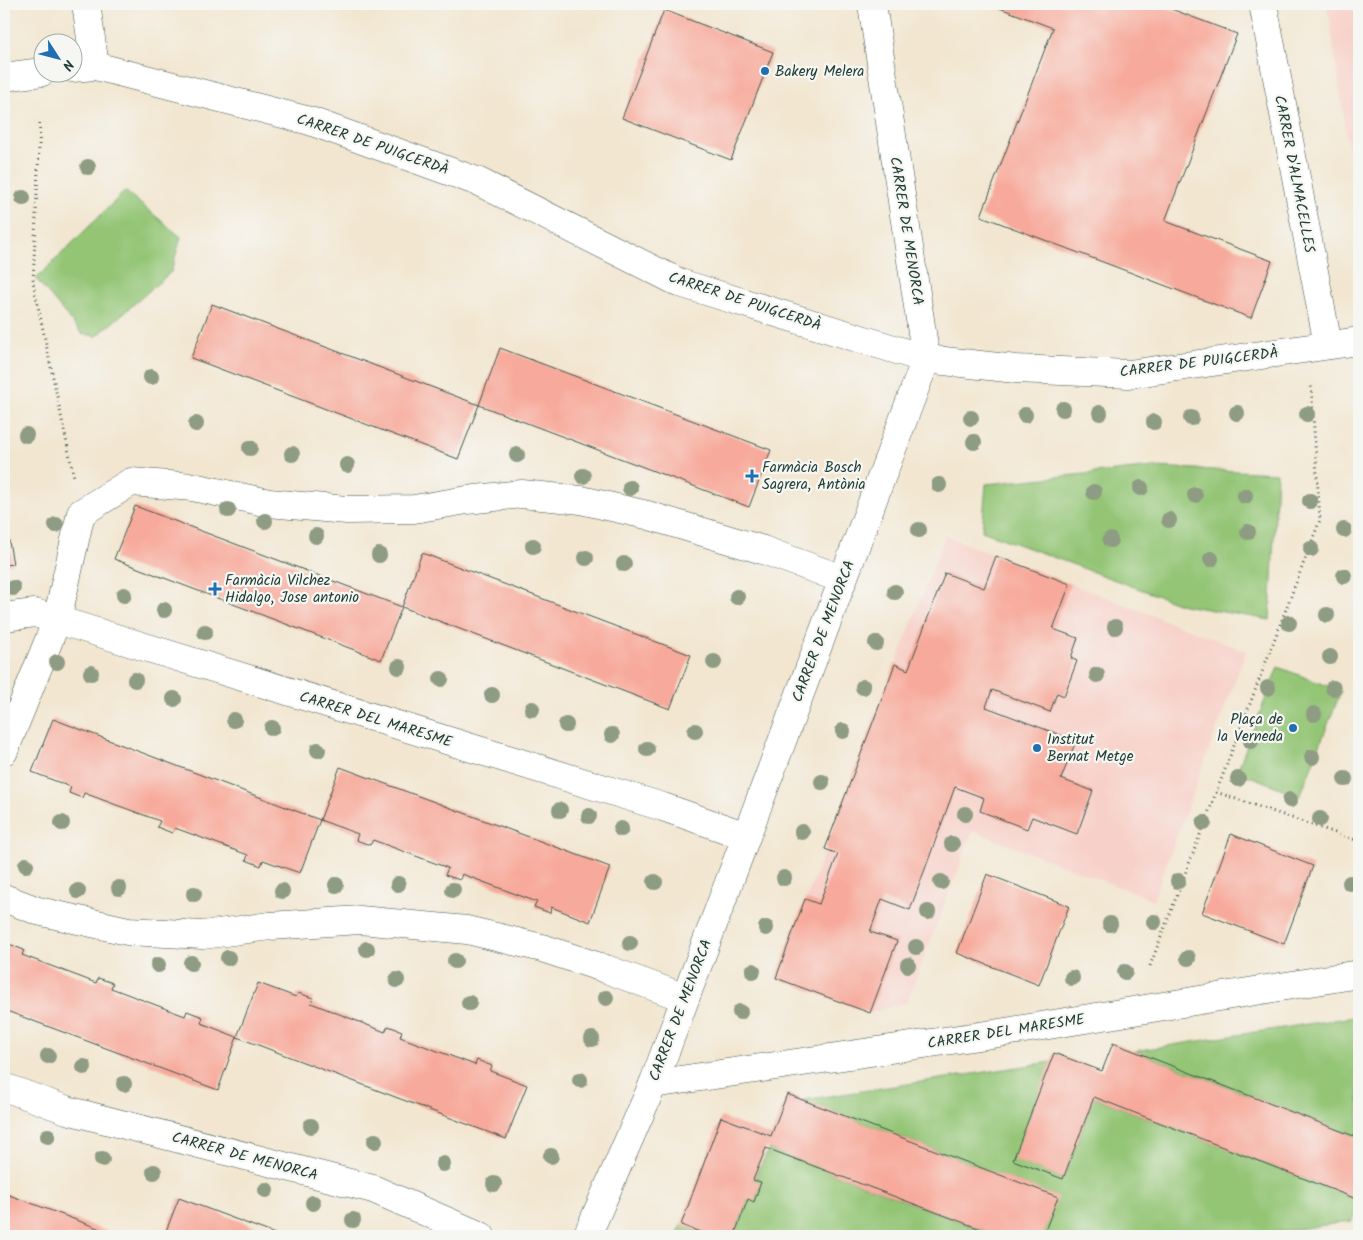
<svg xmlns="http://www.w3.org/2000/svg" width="1363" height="1240" font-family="Kalam,sans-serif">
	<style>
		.built { fill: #f7d1c9 }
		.green { fill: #93c575; stroke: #598154 }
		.building { fill: #f7aa9b }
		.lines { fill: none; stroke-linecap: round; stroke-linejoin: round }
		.street-casing { stroke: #3f564b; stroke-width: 29 }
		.path { stroke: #3f564b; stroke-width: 3; stroke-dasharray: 1 4; stroke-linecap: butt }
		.street { stroke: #fff; stroke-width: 28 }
		.tree { fill: #8e9c83 }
		.poi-dot { fill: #1f6fb2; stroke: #f6f6f2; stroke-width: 2 }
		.labels { text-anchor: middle; stroke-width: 4.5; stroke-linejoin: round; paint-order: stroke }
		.poi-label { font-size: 15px; fill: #1f3d34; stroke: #f6f6f2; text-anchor: start }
		.street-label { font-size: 15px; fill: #1f3d34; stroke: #f6f6f2 }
	</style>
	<rect width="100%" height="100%" fill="#f6f6f2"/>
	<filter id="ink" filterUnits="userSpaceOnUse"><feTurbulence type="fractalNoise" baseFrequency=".02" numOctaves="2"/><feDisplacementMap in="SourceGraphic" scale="10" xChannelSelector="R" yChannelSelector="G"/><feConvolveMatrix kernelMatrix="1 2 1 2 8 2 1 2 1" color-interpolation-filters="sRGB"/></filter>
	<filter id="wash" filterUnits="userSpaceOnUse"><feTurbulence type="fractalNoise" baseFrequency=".0096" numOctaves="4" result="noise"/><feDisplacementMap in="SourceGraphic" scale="20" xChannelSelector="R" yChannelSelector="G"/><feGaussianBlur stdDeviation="1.12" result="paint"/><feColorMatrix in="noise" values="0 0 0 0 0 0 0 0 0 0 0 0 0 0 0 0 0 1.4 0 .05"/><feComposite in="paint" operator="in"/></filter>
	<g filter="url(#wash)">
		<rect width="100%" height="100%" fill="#f2e6d0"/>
		<g class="built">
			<path d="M1327 4H1359V192L1354 188Z"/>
			<path d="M945 536 1246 651 1153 900 973 831 907 1002 870 1013 776 978Z"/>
		</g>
		<g class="green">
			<path d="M125 191 181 237 171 272 97 336 82 334 36 279Z"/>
			<path d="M1154 467 1277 473 1270 620 1183 605 982 531 986 484Z"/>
			<path d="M1278 667 1341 691 1300 796 1237 771Z"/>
			<path d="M1359 1016V1138L1134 1051Z"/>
			<path d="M1051 1062 1014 1160 1063 1179 1094 1097 1359 1200 1352 1221 1252 1236H1043L1057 1197 803 1100Z"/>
			<path d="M769 1149 998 1236H734L748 1199 754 1201 761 1183 753 1180Z"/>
			<path d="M681 1225 711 1236H677Z"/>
		</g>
		<g id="blocks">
			<g class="building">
				<path d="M989 4H1158L1237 34 1165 221 1272 261 1251 318 981 216 1053 28Z"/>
				<path d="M664 10 773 52 731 160 622 118Z"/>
				<path d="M212 304 479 405 458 459 191 358Z"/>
				<path d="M500 348 771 450 749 507 479 405Z"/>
				<path d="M135 506 402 607 381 660 114 559Z"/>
				<path d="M4 524H6L13 564 4 565Z"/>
				<path d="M422 553 691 655 670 709 402 607Z"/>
				<path d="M996 556 1070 584 1053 629 1078 638 1071 658 1077 661 1064 696 1057 693 1050 712 992 690 986 707 1076 741 1061 779 1093 791 1077 834 1032 817 1027 829 980 811 984 798 955 787 910 910 882 899 870 932 897 941 870 1013 776 978 805 899 819 904 838 854 825 849 895 664 908 670 945 573 984 588Z"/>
				<path d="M53 719 320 820 300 873 263 860 261 866 246 860 248 855 175 828 172 833 157 827 160 821 84 793 82 798 69 793 71 787 32 772Z"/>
				<path d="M340 767 610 867 590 922 551 907 550 913 534 907 537 902 462 874 460 880 445 875 448 868 373 840 370 845 356 840 358 834 320 820Z"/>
				<path d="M1231 834 1313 866 1284 944 1202 913Z"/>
				<path d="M987 874 1069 906 1039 985 957 953Z"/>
				<path d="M9 944 24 950 22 955 96 983 98 978 113 983 111 988 185 1016 187 1011 203 1017 201 1023 237 1037 218 1090 4 1010V948L7 950Z"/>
				<path d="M258 983 296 997 298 993 313 998 311 1003 385 1032 388 1026 402 1031 400 1037 475 1065 477 1060 492 1066 490 1071 527 1085 506 1139 237 1037Z"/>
				<path d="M1113 1043 1359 1138V1200L1094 1097 1063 1179 1013 1160 1054 1053 1102 1071Z"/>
				<path d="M787 1094 1058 1197 1043 1236H999L766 1148 753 1180 761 1182 754 1202 748 1199 734 1236H711L681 1225 721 1117 771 1136Z"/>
				<path d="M4 1193 119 1236H4Z"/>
				<path d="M179 1198 267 1231 280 1236H164Z"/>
			</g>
		</g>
	</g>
	<g filter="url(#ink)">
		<use href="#blocks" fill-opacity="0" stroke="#3f564b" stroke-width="1"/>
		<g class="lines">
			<g class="street-casing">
				<g id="street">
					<path d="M86 4 95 66"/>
					<path d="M1263 4 1328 345"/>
					<path d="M72 68 95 66 310 121 479 182 680 283 926 359 1016 369 1129 374 1359 341"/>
					<path d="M4 77 42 72"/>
					<path d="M4 617 35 613 663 807 746 836"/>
					<path d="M4 751 57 620 81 513 131 482 193 487 269 503 347 510 414 509 467 500 522 494 581 500 647 515 763 550 842 579"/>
					<path d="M4 898 38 911 128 931 203 935 270 926 360 920 467 930 542 948 606 969 685 998"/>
					<path d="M653 1084 999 1033 1359 974"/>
					<path d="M4 1087 67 1110 373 1189 481 1236"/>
					<path d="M587 1236 653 1084 926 359 872 4"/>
				</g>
			</g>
			<g class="path">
				<path d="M40 124 33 282 74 477"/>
				<path d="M1216 792 1359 841"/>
				<path d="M1150 966 1320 520 1311 384"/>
			</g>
			<use href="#street" class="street"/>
		</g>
		<g class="tree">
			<circle cx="88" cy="167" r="8"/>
			<circle cx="23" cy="198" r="8"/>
			<circle cx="151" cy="377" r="8"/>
			<circle cx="1063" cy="409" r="8"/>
			<circle cx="1100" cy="413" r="8"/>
			<circle cx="1237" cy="413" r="8"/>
			<circle cx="1307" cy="414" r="8"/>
			<circle cx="1025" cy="415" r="8"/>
			<circle cx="971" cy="418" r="8"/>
			<circle cx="1191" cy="418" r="8"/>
			<circle cx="1154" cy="422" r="8"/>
			<circle cx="196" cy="424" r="8"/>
			<circle cx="26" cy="435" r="8"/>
			<circle cx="974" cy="442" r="8"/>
			<circle cx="250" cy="448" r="8"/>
			<circle cx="292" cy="454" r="8"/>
			<circle cx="517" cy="455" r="8"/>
			<circle cx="347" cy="465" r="8"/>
			<circle cx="583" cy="476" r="8"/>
			<circle cx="939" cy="485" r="8"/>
			<circle cx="630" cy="488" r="8"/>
			<circle cx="1141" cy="488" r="8"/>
			<circle cx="1094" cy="492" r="8"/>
			<circle cx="1195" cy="495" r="8"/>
			<circle cx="1245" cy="496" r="8"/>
			<circle cx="1310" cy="501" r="8"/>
			<circle cx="228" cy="510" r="8"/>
			<circle cx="1169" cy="520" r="8"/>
			<circle cx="265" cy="521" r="8"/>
			<circle cx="56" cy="525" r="8"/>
			<circle cx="919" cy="530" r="8"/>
			<circle cx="1344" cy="530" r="8"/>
			<circle cx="1248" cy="532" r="8"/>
			<circle cx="316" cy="536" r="8"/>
			<circle cx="1110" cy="540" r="8"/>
			<circle cx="533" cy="546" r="8"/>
			<circle cx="1311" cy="549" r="8"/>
			<circle cx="379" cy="555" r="8"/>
			<circle cx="586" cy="558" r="8"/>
			<circle cx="1211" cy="559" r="8"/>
			<circle cx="624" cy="564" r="8"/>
			<circle cx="1344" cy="576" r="8"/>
			<circle cx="13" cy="588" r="8"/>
			<circle cx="895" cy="592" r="8"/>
			<circle cx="124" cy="595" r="8"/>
			<circle cx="737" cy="597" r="8"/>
			<circle cx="164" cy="610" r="8"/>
			<circle cx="1327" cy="615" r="8"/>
			<circle cx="1289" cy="623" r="8"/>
			<circle cx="1115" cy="627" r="8"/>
			<circle cx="205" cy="632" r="8"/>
			<circle cx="876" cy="643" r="8"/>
			<circle cx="1330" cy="657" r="8"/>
			<circle cx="57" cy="662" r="8"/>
			<circle cx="714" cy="662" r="8"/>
			<circle cx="399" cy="667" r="8"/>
			<circle cx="91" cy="673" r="8"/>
			<circle cx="1097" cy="675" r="8"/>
			<circle cx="441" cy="679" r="8"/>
			<circle cx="135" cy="680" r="8"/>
			<circle cx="863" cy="687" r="8"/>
			<circle cx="1268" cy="688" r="8"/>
			<circle cx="1333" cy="688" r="8"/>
			<circle cx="492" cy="695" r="8"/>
			<circle cx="174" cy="699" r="8"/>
			<circle cx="532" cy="709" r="8"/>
			<circle cx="1314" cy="714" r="8"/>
			<circle cx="234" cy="720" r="8"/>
			<circle cx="566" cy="725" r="8"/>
			<circle cx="272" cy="728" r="8"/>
			<circle cx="695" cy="731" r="8"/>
			<circle cx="843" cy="731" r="8"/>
			<circle cx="612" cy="735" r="8"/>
			<circle cx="1251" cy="741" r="8"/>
			<circle cx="647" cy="749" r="8"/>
			<circle cx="318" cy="750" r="8"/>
			<circle cx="1312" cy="757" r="8"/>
			<circle cx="1238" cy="779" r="8"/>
			<circle cx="1345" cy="779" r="8"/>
			<circle cx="822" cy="782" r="8"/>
			<circle cx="1290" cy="800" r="8"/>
			<circle cx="560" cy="810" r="8"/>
			<circle cx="965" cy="814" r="8"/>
			<circle cx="589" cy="816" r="8"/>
			<circle cx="1320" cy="819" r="8"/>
			<circle cx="62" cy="823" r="8"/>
			<circle cx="1204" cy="823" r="8"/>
			<circle cx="621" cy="829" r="8"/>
			<circle cx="802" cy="832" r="8"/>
			<circle cx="952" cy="844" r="8"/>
			<circle cx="26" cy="865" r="8"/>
			<circle cx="784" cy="878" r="8"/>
			<circle cx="1178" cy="881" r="8"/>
			<circle cx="655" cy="882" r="8"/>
			<circle cx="941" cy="882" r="8"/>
			<circle cx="1350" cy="883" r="8"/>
			<circle cx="398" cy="884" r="8"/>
			<circle cx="336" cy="885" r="8"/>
			<circle cx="119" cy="888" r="8"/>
			<circle cx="453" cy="890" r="8"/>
			<circle cx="78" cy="891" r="8"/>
			<circle cx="282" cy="891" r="8"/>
			<circle cx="194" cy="894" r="8"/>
			<circle cx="928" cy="912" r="8"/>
			<circle cx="1154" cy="922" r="8"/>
			<circle cx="1110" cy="924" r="8"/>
			<circle cx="766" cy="928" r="8"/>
			<circle cx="630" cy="943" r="8"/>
			<circle cx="916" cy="947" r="8"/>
			<circle cx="367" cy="949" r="8"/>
			<circle cx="228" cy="958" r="8"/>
			<circle cx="1188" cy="958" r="8"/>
			<circle cx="455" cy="961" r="8"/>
			<circle cx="191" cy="963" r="8"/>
			<circle cx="158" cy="965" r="8"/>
			<circle cx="908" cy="965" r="8"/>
			<circle cx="753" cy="971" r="8"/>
			<circle cx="1125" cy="972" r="8"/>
			<circle cx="1072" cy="978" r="8"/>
			<circle cx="397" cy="980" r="8"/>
			<circle cx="606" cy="998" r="8"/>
			<circle cx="469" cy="1003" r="8"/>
			<circle cx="740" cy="1012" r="8"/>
			<circle cx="592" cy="1039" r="8"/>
			<circle cx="48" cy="1056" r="8"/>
			<circle cx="84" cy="1067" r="8"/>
			<circle cx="580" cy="1080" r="8"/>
			<circle cx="124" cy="1084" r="8"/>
			<circle cx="311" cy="1126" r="8"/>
			<circle cx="48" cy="1136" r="8"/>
			<circle cx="375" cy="1141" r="8"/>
			<circle cx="551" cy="1156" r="8"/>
			<circle cx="102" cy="1159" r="8"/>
			<circle cx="443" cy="1164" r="8"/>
			<circle cx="154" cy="1172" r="8"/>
			<circle cx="494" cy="1184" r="8"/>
			<circle cx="266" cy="1190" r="8"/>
			<circle cx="313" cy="1203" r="8"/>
			<circle cx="353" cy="1220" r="8"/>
		</g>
	</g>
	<g class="poi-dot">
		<circle cx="765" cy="71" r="5"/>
		<path d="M749.5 468.5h5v5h5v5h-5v5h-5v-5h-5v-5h5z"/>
		<path d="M212.5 581.5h5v5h5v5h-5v5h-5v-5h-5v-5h5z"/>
		<circle cx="1293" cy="728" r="5"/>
		<circle cx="1037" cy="748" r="5"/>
	</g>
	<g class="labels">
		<g class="poi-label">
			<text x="775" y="76">Bakery Melera</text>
			<text x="762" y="472">Farmàcia Bosch<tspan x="762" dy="17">Sagrera, Antònia</tspan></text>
			<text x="225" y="585">Farmàcia Vilchez<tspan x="225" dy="17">Hidalgo, Jose antonio</tspan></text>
			<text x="1283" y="724" text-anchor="end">Plaça de<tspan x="1283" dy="17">la Verneda</tspan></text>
			<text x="1047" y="744">Institut<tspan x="1047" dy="17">Bernat Metge</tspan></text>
		</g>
		<g class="street-label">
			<text transform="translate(373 144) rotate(19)" y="5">CARRER DE PUIGCERDÀ</text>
			<text transform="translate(1295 174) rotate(79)" y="5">CARRER D'ALMACELLES</text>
			<text transform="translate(907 231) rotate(81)" y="5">CARRER DE MENORCA</text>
			<text transform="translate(745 301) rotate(18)" y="5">CARRER DE PUIGCERDÀ</text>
			<text transform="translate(1199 362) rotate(-7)" y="5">CARRER DE PUIGCERDÀ</text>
			<text transform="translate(823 631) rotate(-69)" y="5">CARRER DE MENORCA</text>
			<text transform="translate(376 719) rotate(17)" y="5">CARRER DEL MARESME</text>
			<text transform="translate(680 1010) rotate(-69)" y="5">CARRER DE MENORCA</text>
			<text transform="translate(1006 1031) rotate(-9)" y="5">CARRER DEL MARESME</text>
			<text transform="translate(245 1156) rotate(15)" y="5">CARRER DE MENORCA</text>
		</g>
	</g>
	<rect width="1363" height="1240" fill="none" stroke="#f6f6f2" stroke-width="20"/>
	<g transform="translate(58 58) rotate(126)"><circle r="24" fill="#f6f6f2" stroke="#a0aca6"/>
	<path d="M0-4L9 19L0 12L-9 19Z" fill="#1f6fb2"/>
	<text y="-8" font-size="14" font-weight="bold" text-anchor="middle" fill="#1f3d34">N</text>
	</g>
</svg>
